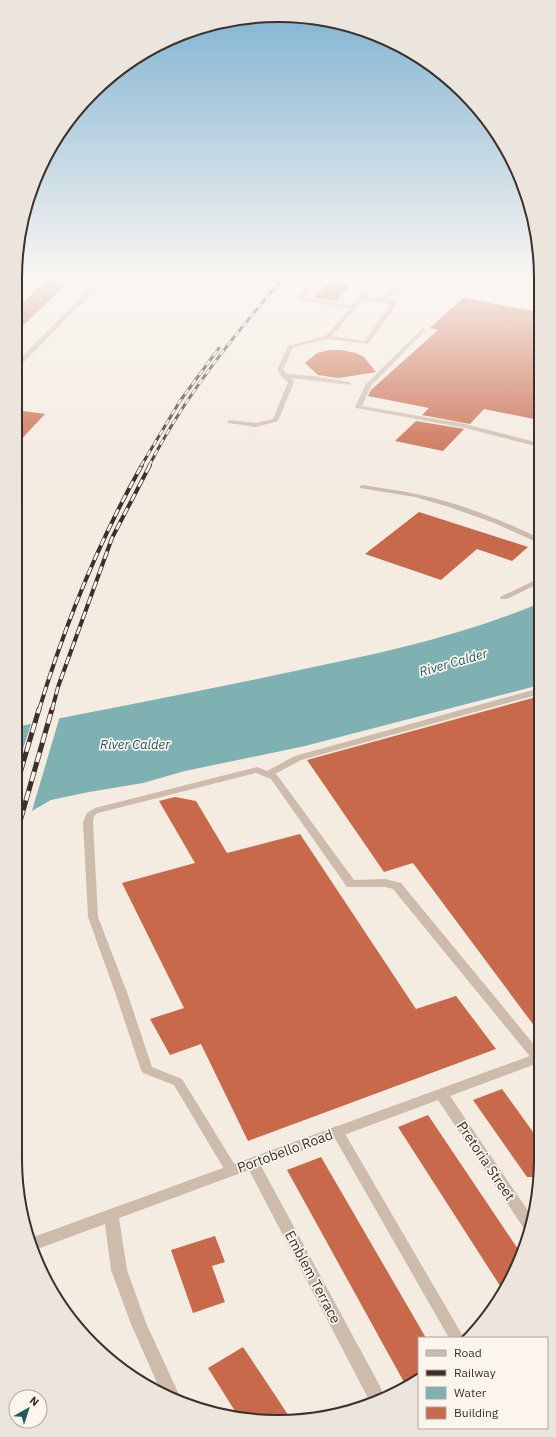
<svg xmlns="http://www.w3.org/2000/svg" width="556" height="1437" font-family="'IBM Plex Sans',sans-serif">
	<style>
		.water { fill: #7fb0b2 }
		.pier { fill: #f4ebe1 }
		.building { fill: #c8694b }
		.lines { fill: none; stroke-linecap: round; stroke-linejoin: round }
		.lane { fill: #cdbbac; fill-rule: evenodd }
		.street { fill: #cdbbac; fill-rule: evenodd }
		.rail-far2-casing { stroke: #3b302b; stroke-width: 3 }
		.rail-far1-casing { stroke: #3b302b; stroke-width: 4 }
		.rail-casing { stroke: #3b302b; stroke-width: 5 }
		.rail-far2 { stroke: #fbf5ee; stroke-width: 2; stroke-dasharray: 6; stroke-linecap: butt }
		.rail-far1 { stroke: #fbf5ee; stroke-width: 2.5; stroke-dasharray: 8; stroke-linecap: butt }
		.rail { stroke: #fbf5ee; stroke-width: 3.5; stroke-dasharray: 10; stroke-linecap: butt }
		.labels { text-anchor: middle; stroke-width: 3.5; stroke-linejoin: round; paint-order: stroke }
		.water-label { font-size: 13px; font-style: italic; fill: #1f5a5e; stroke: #fbf5ee }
		.near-street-label { font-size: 14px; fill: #3b302b; stroke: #fbf5ee }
		.rim { fill: none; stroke: #3b302b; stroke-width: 2 }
	</style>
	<rect width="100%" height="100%" fill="#f4ebe1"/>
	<path class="water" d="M540 603V685L305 746 185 771 143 783 89 792 51 800 30 812 15 817V727C108 709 202 691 295 671 377 654 462 636 540 603Z"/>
	<path class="pier" d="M60 716 31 814 15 819V773L32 721Z"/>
	<g class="building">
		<path d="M50 277H74L15 333V310Z"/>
		<path d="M329 282 351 285 336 301 313 298Z"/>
		<path d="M463 298 539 312V420L484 409 470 424 422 415 429 408 368 396 371 390 438 330 430 328Z"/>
		<path d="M330 350H341L356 353 364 357 376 372 339 378 331 377 318 375 305 363 317 353Z"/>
		<path d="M15 410 45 414 15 446Z"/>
		<path d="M416 421 464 429 443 451 395 441Z"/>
		<path d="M419 512 528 547 512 561 477 549 441 580 365 554Z"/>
		<path d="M540 696 541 1035 413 863 384 872 307 760Z"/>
		<path d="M175 797 196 801 227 853 300 834 416 1009 456 996 496 1049 248 1141 201 1044 170 1055 150 1019 184 1008 122 883 195 863 159 801Z"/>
		<path d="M502 1089 541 1143 539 1177H527L473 1100Z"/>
		<path d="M428 1115 522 1255 514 1276 504 1292 398 1127Z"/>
		<path d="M321 1157 426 1338H419V1377L405 1384 287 1170Z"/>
		<path d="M215 1236 225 1262 212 1266 225 1302 193 1313 171 1250Z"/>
		<path d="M243 1347 277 1398 290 1418 240 1419 208 1368Z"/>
	</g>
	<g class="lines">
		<g class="lane">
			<path d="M361 277H381L365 297 378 299 395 289 405 277H410L399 291 384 300 398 303 368 344 328 339 293 347 283 370 287 374 313 376 349 382 351 383V385L291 378 294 382 278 421 256 427 228 423 227 422 230 420 256 423 273 419 288 382 282 377 277 370 288 346 326 336 350 308 297 300V298L312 281 317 282 303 298 352 305 373 281ZM362 300 391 304 364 341 332 336Z"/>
			<path d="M467 277H480L539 287V291Z"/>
			<path d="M423 328 426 330 425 331 371 386 362 406 465 424 539 443V447L465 428 356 408 355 407 366 384Z"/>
			<path d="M362 485C380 488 398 490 416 494 459 503 500 519 539 538V543L494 523 449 507 415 497 360 488V486Z"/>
			<path d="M540 578V583L507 599H501L500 597Z"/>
			<path d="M540 688V694L301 760 275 774 277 775 354 880 385 879 401 883 541 1053V1067L537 1065 393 889 385 887H347L271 779 256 773 98 813 94 816 93 822 98 917 128 995 152 1067 182 1079 238 1170 237 1174 232 1175 227 1174 174 1085 143 1073 141 1070 116 995 88 917 83 822 87 813 95 808 257 767 267 771 295 756Z"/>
			<path d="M337 1126 341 1127 464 1338H449L333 1135 331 1131 333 1127Z"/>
		</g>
		<g class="street">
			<path d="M101 277H108L17 369 15 370V364Z"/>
			<path d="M541 1052V1062L450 1096 533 1218 530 1234 527 1233 438 1100 261 1166 380 1386 382 1392 380 1398 374 1400 368 1398 249 1170 119 1218 127 1270 146 1323 181 1399 180 1402 162 1394 131 1324 111 1270 105 1224 32 1251 28 1239Z"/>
		</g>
		<g class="rail-far2-casing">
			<g id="rail-far2">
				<path d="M141 466 180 401 219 348"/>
				<path d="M149 466C184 397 234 335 284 277"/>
			</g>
		</g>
		<g class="rail-far1-casing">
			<g id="rail-far1">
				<path d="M39 710C65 624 98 543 142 465"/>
				<path d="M52 710 58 687 112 538 150 465"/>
			</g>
		</g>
		<g class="rail-casing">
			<g id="rail">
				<path d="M15 790 39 709"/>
				<path d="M15 839 52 709"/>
			</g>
		</g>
		<use href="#rail-far2" class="rail-far2"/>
		<use href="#rail-far1" class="rail-far1"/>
		<use href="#rail" class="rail"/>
	</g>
	<linearGradient id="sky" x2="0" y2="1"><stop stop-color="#7eb2d2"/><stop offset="0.58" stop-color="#faf6f2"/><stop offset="1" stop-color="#faf6f2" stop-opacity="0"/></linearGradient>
	<rect width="556" height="479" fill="url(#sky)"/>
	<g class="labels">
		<g class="water-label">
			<text transform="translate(453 662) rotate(-16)" y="5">River Calder</text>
			<text x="135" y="749">River Calder</text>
		</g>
		<g class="near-street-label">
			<text transform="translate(285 1151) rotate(-20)" y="5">Portobello Road</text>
			<text transform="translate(486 1161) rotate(56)" y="5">Pretoria Street</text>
			<text transform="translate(313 1277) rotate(62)" y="5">Emblem Terrace</text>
		</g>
	</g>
	<path d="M0 0H556V1437H0ZM278 22H278A256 256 0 0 1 534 278V1159A256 256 0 0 1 278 1415H278A256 256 0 0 1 22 1159V278A256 256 0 0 1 278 22Z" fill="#ece5de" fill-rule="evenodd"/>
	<path class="rim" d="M278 22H278A256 256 0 0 1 534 278V1159A256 256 0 0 1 278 1415H278A256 256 0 0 1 22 1159V278A256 256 0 0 1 278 22Z"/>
	<rect x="418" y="1337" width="130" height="92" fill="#fbf5ee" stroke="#aea6a0"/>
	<rect x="426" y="1350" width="20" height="6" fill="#cdbbac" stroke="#aea6a0"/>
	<text x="454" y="1357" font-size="12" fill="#3b302b">Road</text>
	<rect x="426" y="1370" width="20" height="6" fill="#3b302b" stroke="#aea6a0"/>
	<text x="454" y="1377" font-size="12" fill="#3b302b">Railway</text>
	<rect x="426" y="1387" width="20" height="12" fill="#7fb0b2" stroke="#aea6a0"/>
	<text x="454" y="1397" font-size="12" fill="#3b302b">Water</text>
	<rect x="426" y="1407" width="20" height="12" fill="#c8694b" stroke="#aea6a0"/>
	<text x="454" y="1417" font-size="12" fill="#3b302b">Building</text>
	<g transform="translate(28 1409) rotate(39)"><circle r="19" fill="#fbf5ee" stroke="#aea6a0"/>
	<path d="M0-3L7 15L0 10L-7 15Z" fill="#1f5a5e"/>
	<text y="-6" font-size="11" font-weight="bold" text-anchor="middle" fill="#3b302b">N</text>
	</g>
</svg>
